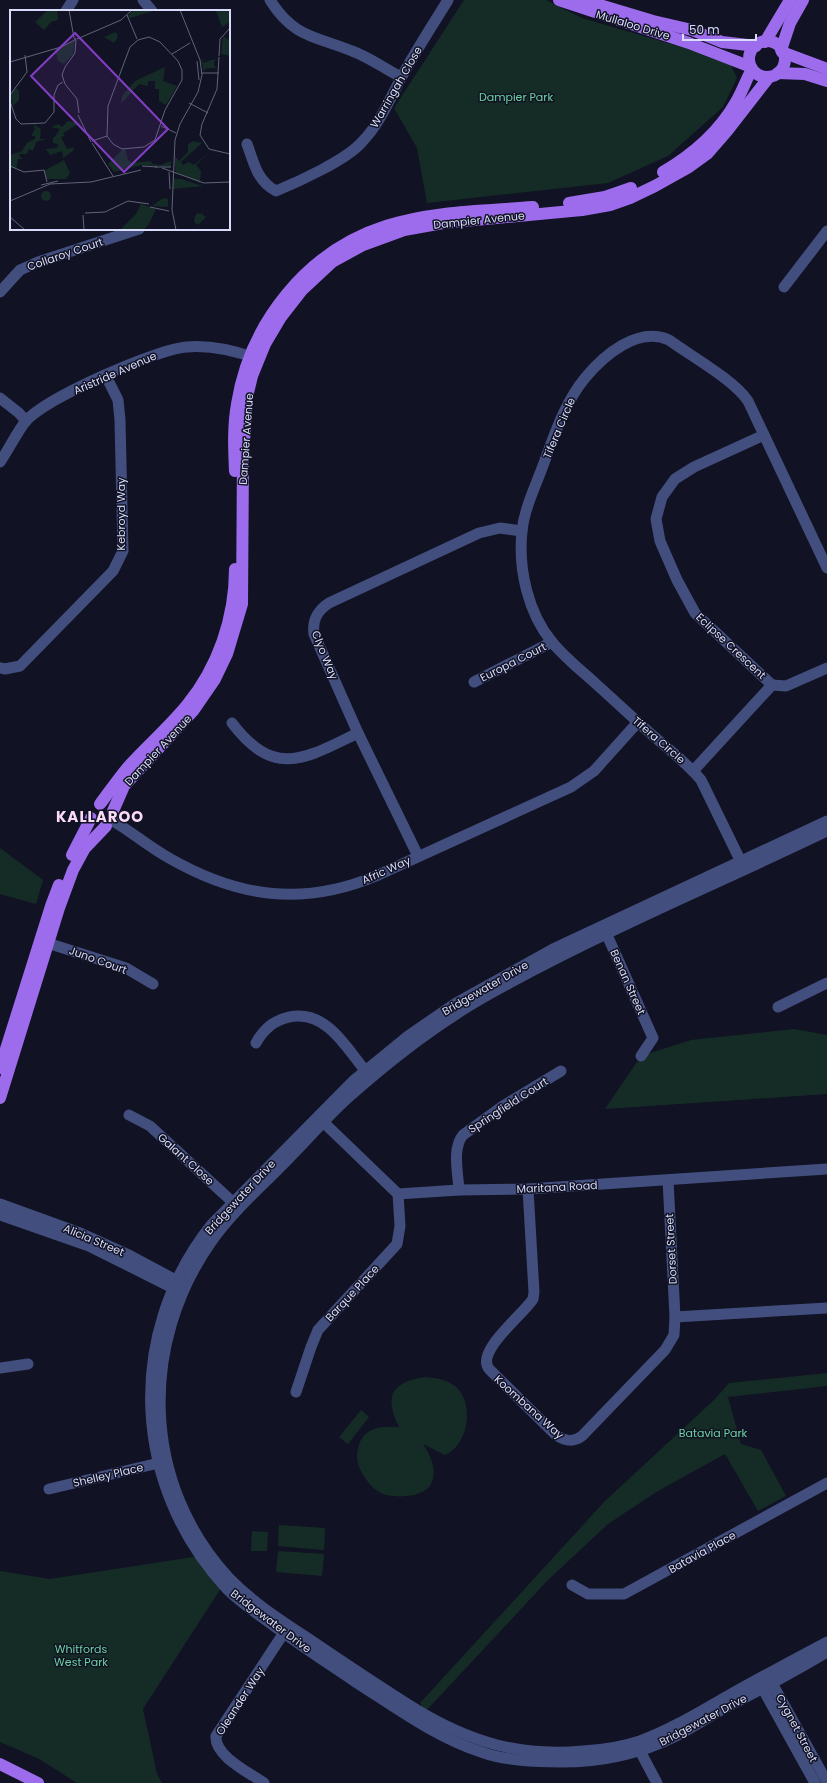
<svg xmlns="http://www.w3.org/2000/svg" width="827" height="1783" font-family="Poppins,sans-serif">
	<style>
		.green { fill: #152c26 }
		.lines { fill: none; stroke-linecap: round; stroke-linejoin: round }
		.minor { stroke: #424e7d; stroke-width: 11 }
		.major { stroke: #9d6ced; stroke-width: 12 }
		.labels { text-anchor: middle; stroke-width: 3; stroke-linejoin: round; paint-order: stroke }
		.street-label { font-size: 11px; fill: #d8dcfa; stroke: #111223 }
		.park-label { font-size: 11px; fill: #6cd2a0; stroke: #111223 }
		.district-label { font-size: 15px; font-weight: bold; letter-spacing: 1px; fill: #fbdaf7; stroke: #111223 }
		.inset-road { fill: none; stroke: #616379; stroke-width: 1 }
		.view { fill: #843ec5; fill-opacity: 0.15; stroke: #843ec5; stroke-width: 2 }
		.inset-edge { fill: none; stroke: #d8dcfa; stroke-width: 2 }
	</style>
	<rect width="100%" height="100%" fill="#111223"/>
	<g class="green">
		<path d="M464 0H546L582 18 729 61 737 78 723 107 668 156 608 183 427 203 417 148 394 108Z"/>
		<path d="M0 848 43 880 36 904 0 894Z"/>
		<path d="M794 1029 827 1035V1094L605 1109 641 1056 691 1040Z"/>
		<path d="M827 1373V1386L728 1397 741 1444 761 1450 786 1496 758 1511 725 1454 658 1491 608 1524 547 1581 425 1712 420 1703 605 1501 715 1399 729 1383Z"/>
		<path d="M426 1377C437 1378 451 1380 459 1390 474 1409 467 1446 445 1455L423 1444C431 1455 439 1475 429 1487 419 1498 391 1499 379 1492 371 1487 366 1480 361 1471 356 1462 356 1452 360 1442 367 1426 384 1426 399 1427 384 1396 391 1382 426 1377Z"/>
		<path d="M361 1410 369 1417 348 1444 339 1437Z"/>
		<path d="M279 1525 325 1528 324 1550 278 1546Z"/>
		<path d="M252 1531 268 1532 267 1551H251Z"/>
		<path d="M278 1551 324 1554 322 1576 276 1572Z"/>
		<path d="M200 1556 223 1585 143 1709 157 1774 162 1783H77L39 1759 0 1742V1571L50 1579Z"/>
	</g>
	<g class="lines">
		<g class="minor">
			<path d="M143 0 152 11"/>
			<path d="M270 0C294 38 315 36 352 51 369 57 385 69 401 77"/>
			<path d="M66 11 73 0"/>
			<path d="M247 144C254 163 257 181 276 191 298 182 346 160 361 143 379 125 389 101 401 78 415 52 432 26 448 0"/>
			<path d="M784 287 827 231"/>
			<path d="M0 292 20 270 38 262 139 229"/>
			<path d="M0 398 19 413 26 421"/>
			<path d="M764 435 694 467 675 479 662 497 656 519 660 541 677 580 695 613 772 685"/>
			<path d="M0 462C8 451 18 430 26 421 46 398 156 349 187 347 211 345 236 351 258 359"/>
			<path d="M0 668 5 669 20 666 113 571 123 551 120 420 118 400 106 376"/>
			<path d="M474 682 552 642"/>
			<path d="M232 723C275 779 304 759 358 733"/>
			<path d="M693 771 772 685 786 686 827 668"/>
			<path d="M113 821C132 832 149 847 169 858 237 897 302 907 376 876L571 787 594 771 638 722"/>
			<path d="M827 821 553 949 456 1003 408 1036 353 1081 212 1224C124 1334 132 1487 227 1589 240 1602 255 1612 270 1623 297 1643 326 1662 354 1681 395 1707 435 1737 481 1752 506 1761 535 1762 561 1762 600 1762 640 1754 676 1736 692 1728 707 1718 723 1709 758 1691 793 1672 827 1652"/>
			<path d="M827 831C730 878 630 919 534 970 508 984 482 997 458 1013 420 1037 384 1066 351 1095 330 1113 313 1134 294 1153 267 1182 234 1209 211 1242 139 1345 142 1484 229 1578 254 1604 285 1623 315 1643 349 1666 382 1688 417 1710 470 1742 520 1757 583 1751 602 1750 622 1747 640 1741 672 1729 701 1711 731 1694 763 1676 795 1659 827 1642"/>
			<path d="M418 856 358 733 314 634C312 620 317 611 329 603L479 533 500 528 522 531"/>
			<path d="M744 868 701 780C686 762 667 748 650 733 632 717 614 700 596 684 582 671 565 658 552 642 528 613 518 569 522 531 524 512 532 494 539 476 552 443 562 406 585 378 604 355 638 326 669 340 691 356 734 380 748 401L827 568"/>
			<path d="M603 926 653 1038 641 1056"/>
			<path d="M41 941 126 968 153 984"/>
			<path d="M778 1007 827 983"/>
			<path d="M256 1043C271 1015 304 1007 329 1028 345 1041 356 1061 370 1076"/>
			<path d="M129 1115 150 1126 238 1207"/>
			<path d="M319 1118 398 1194 459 1190 528 1189 827 1169"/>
			<path d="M668 1180 675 1317"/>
			<path d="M528 1189 534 1292 533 1299C523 1315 473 1353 490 1370L556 1435C565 1441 573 1443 582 1436L665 1350 674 1335 675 1317 827 1308"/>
			<path d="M459 1190C458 1173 452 1148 463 1135L503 1106 561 1071"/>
			<path d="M0 1204 80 1233 129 1255 183 1284"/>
			<path d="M0 1215 89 1246 173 1288 180 1289"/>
			<path d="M0 1368 28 1364"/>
			<path d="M296 1392 311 1347 318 1330 397 1244 400 1226 398 1194"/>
			<path d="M49 1489 163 1462"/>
			<path d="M572 1585 588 1594H624L827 1483"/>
			<path d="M768 1676 827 1782"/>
			<path d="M759 1682 815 1783"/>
			<path d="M639 1744 640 1751 657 1783"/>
			<path d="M264 1783C250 1773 214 1756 216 1736L287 1628"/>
		</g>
		<g class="major">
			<path d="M559 0 689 43 751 67"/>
			<path d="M583 0 653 21 692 30 722 42 756 46"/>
			<circle cx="767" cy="59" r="18"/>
			<path d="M765 42 790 0"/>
			<path d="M781 50 790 23 803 0"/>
			<path d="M782 52 827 69"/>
			<path d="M778 73 805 74 827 81"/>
			<path d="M663 172C692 155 719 132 736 102 742 92 746 80 752 69"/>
			<path d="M569 203 605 197 631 188"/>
			<path d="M235 471C234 449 233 426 237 404 250 323 307 251 386 226 433 211 484 211 533 207"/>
			<path d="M100 804C109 792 118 779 128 767 147 746 169 727 187 705 218 667 235 618 235 569"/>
			<path d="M113 811 124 786 193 711 215 679 227 654 242 604 243 457 247 397 252 376 265 344 281 317 302 290 332 262 363 245 404 230 443 223 582 210 610 205 630 198 655 186 689 167 707 154 727 131 769 77"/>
			<path d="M72 855 91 818"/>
			<path d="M0 1068 51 906 59 885"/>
			<path d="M0 1098 59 908 73 870 85 848 106 826"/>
			<path d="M0 1764 38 1783"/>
		</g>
	</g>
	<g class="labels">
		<g class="street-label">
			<text transform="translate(633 25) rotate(17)" y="4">Mullaloo Drive</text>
			<text transform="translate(396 87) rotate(-60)" y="4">Warringah Close</text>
			<text transform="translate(479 220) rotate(-6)" y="4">Dampier Avenue</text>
			<text transform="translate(65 254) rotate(-19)" y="4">Collaroy Court</text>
			<text transform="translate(115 373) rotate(-24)" y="4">Aristride Avenue</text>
			<text transform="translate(559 428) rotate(-67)" y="4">Tifera Circle</text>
			<text transform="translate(246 439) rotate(-86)" y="4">Dampier Avenue</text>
			<text transform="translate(121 514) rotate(-90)" y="4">Kebroyd Way</text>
			<text transform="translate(731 646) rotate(43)" y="4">Eclipse Crescent</text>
			<text transform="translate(325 655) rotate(68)" y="4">Clyo Way</text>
			<text transform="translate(513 662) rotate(-27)" y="4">Europa Court</text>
			<text transform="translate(659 740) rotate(41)" y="4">Tifera Circle</text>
			<text transform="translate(158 750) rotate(-47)" y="4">Dampier Avenue</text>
			<text transform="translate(386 870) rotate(-24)" y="4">Afric Way</text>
			<text transform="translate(98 960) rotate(20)" y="4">Juno Court</text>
			<text transform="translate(628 982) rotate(66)" y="4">Benan Street</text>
			<text transform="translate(485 988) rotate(-30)" y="4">Bridgewater Drive</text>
			<text transform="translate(508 1105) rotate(-33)" y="4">Springfield Court</text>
			<text transform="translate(186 1159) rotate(42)" y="4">Galant Close</text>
			<text transform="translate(557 1187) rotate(-3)" y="4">Maritana Road</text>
			<text transform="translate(240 1197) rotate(-47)" y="4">Bridgewater Drive</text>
			<text transform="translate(94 1240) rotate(23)" y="4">Alicia Street</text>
			<text transform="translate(671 1249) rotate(-93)" y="4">Dorset Street</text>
			<text transform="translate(352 1293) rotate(-47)" y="4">Barque Place</text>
			<text transform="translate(529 1407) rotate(42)" y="4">Koombana Way</text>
			<text transform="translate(108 1475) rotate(-13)" y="4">Shelley Place</text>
			<text transform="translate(702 1552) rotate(-29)" y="4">Batavia Place</text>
			<text transform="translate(271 1621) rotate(37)" y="4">Bridgewater Drive</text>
			<text transform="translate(240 1701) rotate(-57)" y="4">Oleander Way</text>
			<text transform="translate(703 1720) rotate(-28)" y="4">Bridgewater Drive</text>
			<text transform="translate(797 1728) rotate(62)" y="4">Cygnet Street</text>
		</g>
		<g class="park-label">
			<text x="516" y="101">Dampier Park</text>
			<text x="713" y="1437">Batavia Park</text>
			<text x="81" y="1653">Whitfords<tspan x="81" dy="13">West Park</tspan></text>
		</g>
		<g class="district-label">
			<text x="100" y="822">KALLAROO</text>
		</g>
	</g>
	<g transform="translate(10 10)">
		<rect width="220" height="220" fill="#111223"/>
		<path d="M38 0H47L48 10 41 12 34 20 25 12ZM123 0H146L120 8 118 6ZM219 0 220 12 212 17 206 1ZM106 22 108 27 104 33 94 27ZM213 26 220 31V46L211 44ZM65 31 63 44 54 54 48 51 45 39ZM191 48 194 53 201 50H208L204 51V56L208 58H196L194 62ZM155 57 153 71 167 76 156 95 149 91V79H145V71H138V76L129 74 111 94 112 86 125 71ZM6 78 9 81V90L3 96 0 86ZM58 111 70 113 53 123 55 126 51 127 57 139 64 137 63 141 53 148 52 141 40 145 36 139 47 138 48 134 43 133V129L50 119 41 117 49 114 52 117ZM23 114 31 119 30 129H36L26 132 23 141 19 139 17 144H10L9 146 13 149H8L6 159 0 155V145L12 141 17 133 25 129V126H21L25 119ZM183 131 192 133 171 152 173 155 179 152 184 155 201 141 186 155 191 161 190 173 166 162 165 158V146L169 151 178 142V134ZM113 139H115L118 150 122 153 140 151 143 154 150 155 161 151V157L132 155 104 162 98 154ZM54 150 60 163 56 169H36L34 161ZM164 169H171L193 176 163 179ZM31 186a5 5 0 1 1 10 0a5 5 0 1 1-10 0ZM153 188 158 189V197L142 196ZM131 194 146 199 139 214 133 220H110L126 204ZM194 200 192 204 196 207 188 215 184 212 185 206 188 203 191 204Z" fill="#152c26"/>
		<path class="inset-road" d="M59 0 64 28M117 5 127 29M139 27 150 32 168 51 172 60V70L155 100 145 130 134 137 112 139 103 134 97 126 98 96 120 37 128 30ZM67 29 111 10 122 0M66 30 65 43 55 57 52 65 55 74 67 89 69 103M162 44 180 33M209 46 210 29 220 18M209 47 207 79 192 114 190 125 199 139 220 144M187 51 189 70M0 52 51 37 65 30V28L66 30M191 63H209M0 85 17 62 15 45M0 91 6 109 11 114 35 113 44 102V85L48 75 53 72M179 93 198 103M68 105 81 132M151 116 166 123M82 131 97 126M82 133 103 166M0 156 14 162 34 160 37 172M132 156 147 157M145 157H161M152 158 194 173 220 172M159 162 160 179M31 175 48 171M0 191 40 174 81 172 131 160M140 197 159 201M75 203 95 202 118 191 139 194M73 205 74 220M0 207 15 220M166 220 162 200 165 130 170 114 188 82 192 65 190 50 170 0"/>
		<path class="view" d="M65 23 158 119 114 162 21 66Z"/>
		<rect width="220" height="220" class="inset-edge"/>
	</g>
	<path d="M683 34v6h73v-6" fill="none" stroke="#d8dcfa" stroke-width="2"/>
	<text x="689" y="34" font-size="12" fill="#d8dcfa" stroke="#111223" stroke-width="3" paint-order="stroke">50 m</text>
</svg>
